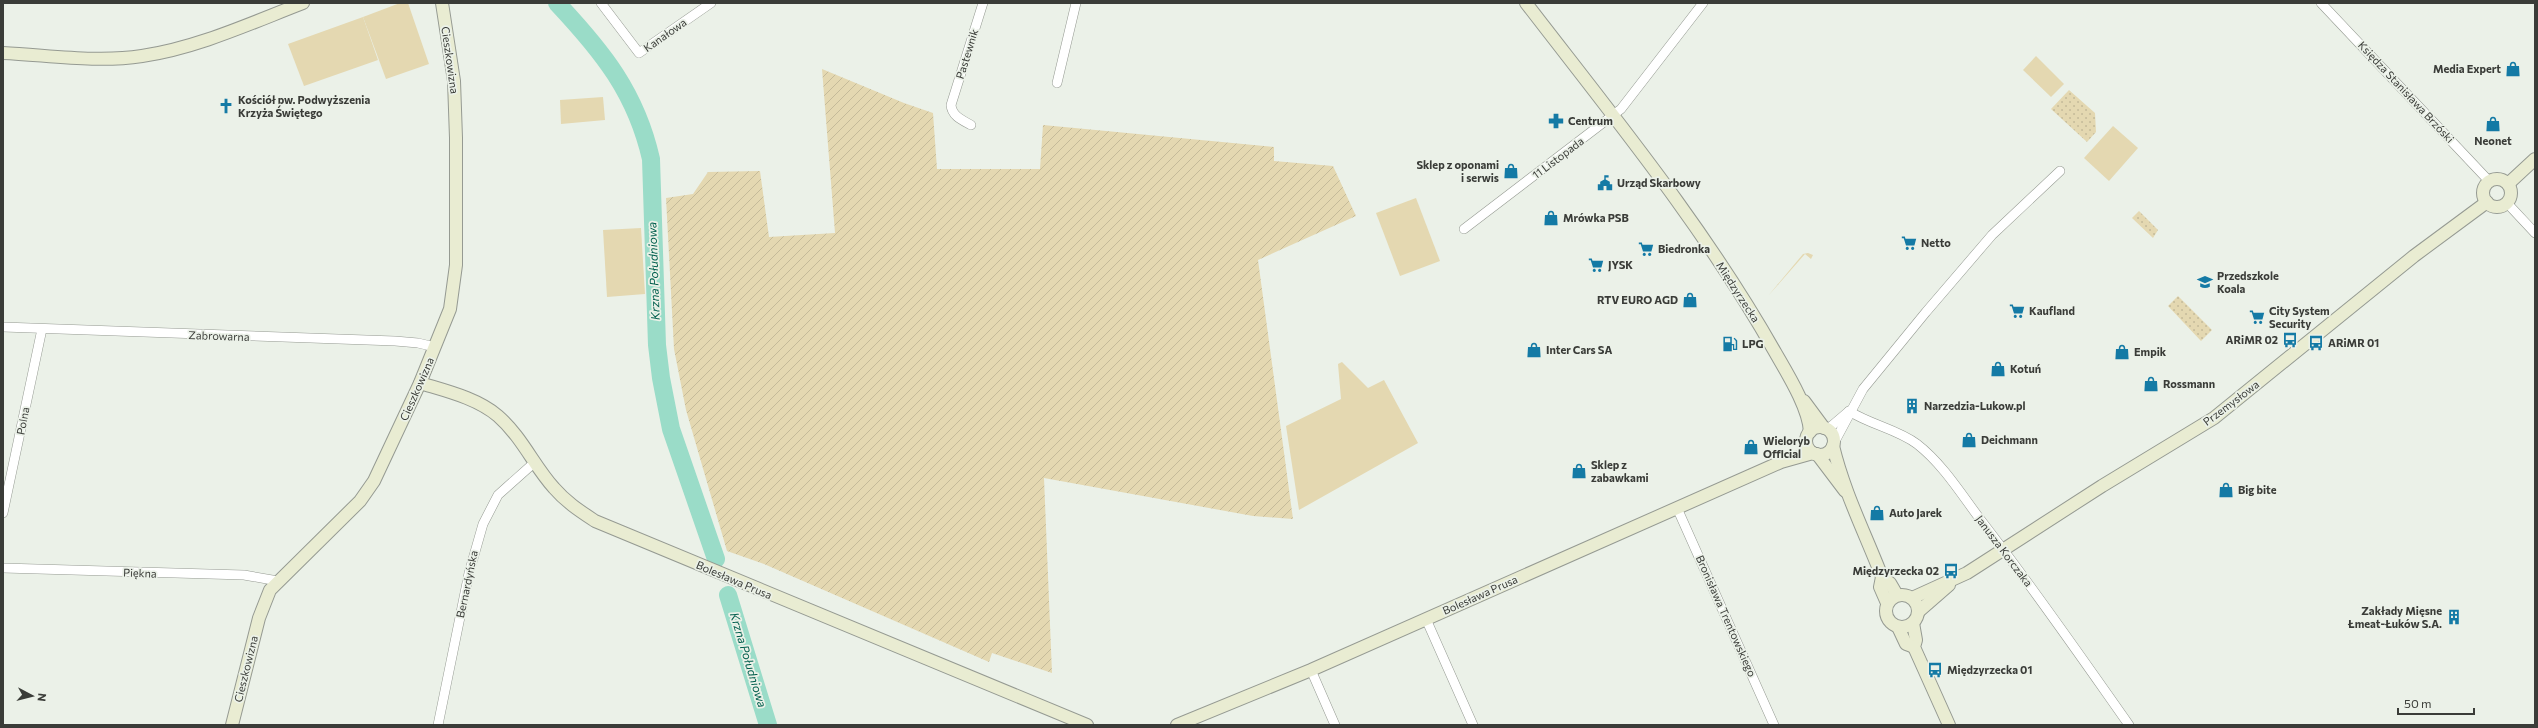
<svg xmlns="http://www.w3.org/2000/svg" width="2538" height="728" font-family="Commissioner,sans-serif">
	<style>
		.grass { fill: url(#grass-tufts) }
		.park { fill: url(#park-dots) }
		.garden { fill: url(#garden-furrows) }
		.pitch { fill: #e4d8b1 }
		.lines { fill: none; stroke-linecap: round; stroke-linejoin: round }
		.river { stroke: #9adcc8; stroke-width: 18 }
		.street-casing { stroke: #959a92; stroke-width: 10 }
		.secondary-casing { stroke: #959a92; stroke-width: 14 }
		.street { stroke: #fff; stroke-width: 9 }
		.secondary { stroke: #e9ecd2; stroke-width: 12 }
		.labels { text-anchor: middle; stroke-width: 3.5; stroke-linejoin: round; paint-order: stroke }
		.street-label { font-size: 11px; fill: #3a3c38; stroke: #ebf1e8 }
		.poi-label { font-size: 11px; font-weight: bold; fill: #3a3c38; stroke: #ebf1e8; text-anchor: start }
		.water-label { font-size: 12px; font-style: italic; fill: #015f4d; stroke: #ebf1e8 }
	</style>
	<defs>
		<pattern id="grass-tufts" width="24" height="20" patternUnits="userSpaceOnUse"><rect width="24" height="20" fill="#e4d8b1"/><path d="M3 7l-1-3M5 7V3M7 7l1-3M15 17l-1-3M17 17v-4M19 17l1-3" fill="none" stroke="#c4ba99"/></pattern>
		<pattern id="park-dots" width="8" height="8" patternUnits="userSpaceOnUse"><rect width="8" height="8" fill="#e4d8b1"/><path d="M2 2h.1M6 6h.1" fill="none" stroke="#c4ba99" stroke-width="1.8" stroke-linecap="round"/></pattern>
		<pattern id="garden-furrows" width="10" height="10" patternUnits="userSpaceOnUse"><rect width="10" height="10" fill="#e4d8b1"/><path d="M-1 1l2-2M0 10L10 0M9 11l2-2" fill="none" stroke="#c4ba99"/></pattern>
	</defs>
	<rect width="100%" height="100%" fill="#ebf1e8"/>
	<path class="grass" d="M1808 253 1813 255 1811 259 1805 254 1768 296 1803 254Z"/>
	<g class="park">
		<path d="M2069 90 2095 113 2096 132 2087 142 2051 109Z"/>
		<path d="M2139 211 2158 230 2153 238 2132 218Z"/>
		<path d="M2178 296 2212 330 2201 341 2168 306Z"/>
	</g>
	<path class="garden" d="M822 69 904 103 933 113 937 169H1040L1043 125 1274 147V161L1333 166 1356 216 1258 260 1293 519 1253 516 1044 478 1052 673 992 653 989 662 764 564 727 551 686 410 674 349 666 198 693 194 708 172 760 171 769 237 835 233Z"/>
	<g class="pitch">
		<path d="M400 3H408L429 64 386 79 363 17Z"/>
		<path d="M363 17 378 60 304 86 288 44Z"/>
		<path d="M2036 56 2064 84 2051 97 2023 70Z"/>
		<path d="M603 97 605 120 561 124 560 100Z"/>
		<path d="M2113 126 2138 148 2109 181 2084 158Z"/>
		<path d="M1416 198 1440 261 1400 276 1376 213Z"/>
		<path d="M641 228 645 294 607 297 603 230Z"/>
		<path d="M1342 362 1368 388 1384 380 1418 443 1299 510 1286 426 1341 399 1338 364Z"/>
	</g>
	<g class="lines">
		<g class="river">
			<path d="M557 3C603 52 636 93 651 159L657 345 661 378 671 429 716 559"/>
			<path d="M728 595 768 725"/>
		</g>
		<g class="street-casing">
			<g id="street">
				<path d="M601 3 639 53 711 3"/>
				<path d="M2321 3 2489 181"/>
				<path d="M1057 83 1076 3"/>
				<path d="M971 125C962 120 952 116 951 105L983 3"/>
				<path d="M2507 203 2535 233"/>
				<path d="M1464 229 1621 109 1703 3"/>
				<path d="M3 327 395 341 418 343 435 347"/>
				<path d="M1849 411C1871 425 1897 429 1917 444 1944 465 1963 497 1983 523 2034 589 2081 657 2129 725"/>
				<path d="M1828 429 1848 412"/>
				<path d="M1834 443 1863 389 1926 312 1992 235 2060 171"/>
				<path d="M1677 508 1774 725"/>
				<path d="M3 513 42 329"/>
				<path d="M3 568 244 575 278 581"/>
				<path d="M1426 619 1473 725"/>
				<path d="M1311 670 1335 725"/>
				<path d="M438 725 469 573 483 524 498 495 535 462"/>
			</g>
		</g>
		<g class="secondary-casing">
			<g id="secondary">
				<path d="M1526 3C1613 116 1705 228 1775 352 1787 373 1809 408 1810 432"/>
				<path d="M3 53C48 55 97 63 142 56 197 48 251 23 303 3"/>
				<circle cx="2497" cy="193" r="14"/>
				<path d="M2508 184 2535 159"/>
				<path d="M420 383C446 391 477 398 498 416 522 437 534 466 554 488 566 502 580 511 595 521L1087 725"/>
				<path d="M1804 401 1824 428"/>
				<circle cx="1820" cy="441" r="14"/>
				<path d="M1833 446C1844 492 1865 533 1882 577L1880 587 1887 603"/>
				<path d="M1817 454 1845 491"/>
				<path d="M1882 577 1890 583 1897 595"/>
				<circle cx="1902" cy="611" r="16"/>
				<path d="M1912 598 1967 573 2102 486 2214 418 2414 256 2487 202"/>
				<path d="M1918 612 1949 585"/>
				<path d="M1913 623 1916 640 1914 647 1949 725"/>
				<path d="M1898 627 1906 644 1914 647"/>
				<path d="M232 725 259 618 270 590 360 501 374 481 420 383 450 309 456 265V138L454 81 442 3"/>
				<path d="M1177 725 1311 670 1781 462 1813 453"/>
			</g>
		</g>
		<use href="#street" class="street"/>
		<use href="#secondary" class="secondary"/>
	</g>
	<defs>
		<g id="shop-bare" transform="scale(1.2)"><path d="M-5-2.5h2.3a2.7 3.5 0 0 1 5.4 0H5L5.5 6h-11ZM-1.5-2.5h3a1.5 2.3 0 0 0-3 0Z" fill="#147aa5" stroke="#ebf1e8" stroke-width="2.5" paint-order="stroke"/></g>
		<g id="church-bare" transform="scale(1.2)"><path d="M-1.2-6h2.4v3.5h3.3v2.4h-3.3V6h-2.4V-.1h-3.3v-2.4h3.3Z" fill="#147aa5" stroke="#ebf1e8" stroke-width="2.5" paint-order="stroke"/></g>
		<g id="pharmacy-bare" transform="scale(1.2)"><path d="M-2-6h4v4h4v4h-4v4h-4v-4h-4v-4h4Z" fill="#147aa5" stroke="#ebf1e8" stroke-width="2.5" paint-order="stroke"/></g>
		<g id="civic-bare" transform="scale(1.2)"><path d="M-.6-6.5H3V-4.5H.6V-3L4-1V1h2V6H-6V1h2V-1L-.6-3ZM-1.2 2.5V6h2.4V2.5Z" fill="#147aa5" stroke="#ebf1e8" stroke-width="2.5" paint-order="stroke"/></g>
		<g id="supermarket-bare" transform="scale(1.2)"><path d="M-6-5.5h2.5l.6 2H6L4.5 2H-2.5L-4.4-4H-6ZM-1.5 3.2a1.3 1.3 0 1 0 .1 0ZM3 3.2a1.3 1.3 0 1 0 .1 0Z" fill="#147aa5" stroke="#ebf1e8" stroke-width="2.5" paint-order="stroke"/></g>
		<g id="school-bare" transform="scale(1.2)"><path d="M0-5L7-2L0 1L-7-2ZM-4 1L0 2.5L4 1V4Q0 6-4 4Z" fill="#147aa5" stroke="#ebf1e8" stroke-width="2.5" paint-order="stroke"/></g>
		<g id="bus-bare" transform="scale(1.2)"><path d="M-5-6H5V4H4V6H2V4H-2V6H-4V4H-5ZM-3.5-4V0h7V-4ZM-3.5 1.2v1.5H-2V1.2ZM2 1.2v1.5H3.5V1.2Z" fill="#147aa5" stroke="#ebf1e8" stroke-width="2.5" paint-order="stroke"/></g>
		<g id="fuel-bare" transform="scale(1.2)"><path d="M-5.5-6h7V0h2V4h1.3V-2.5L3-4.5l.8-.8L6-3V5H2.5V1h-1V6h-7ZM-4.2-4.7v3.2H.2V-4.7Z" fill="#147aa5" stroke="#ebf1e8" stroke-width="2.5" paint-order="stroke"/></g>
		<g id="building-bare" transform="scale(1.2)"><path d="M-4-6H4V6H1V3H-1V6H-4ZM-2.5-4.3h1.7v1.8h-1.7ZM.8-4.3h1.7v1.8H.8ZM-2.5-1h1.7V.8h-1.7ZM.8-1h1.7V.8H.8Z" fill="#147aa5" stroke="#ebf1e8" stroke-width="2.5" paint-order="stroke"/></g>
	</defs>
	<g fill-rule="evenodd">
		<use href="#shop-bare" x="2513" y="69"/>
		<use href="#church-bare" x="226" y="106"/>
		<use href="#pharmacy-bare" x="1556" y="121"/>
		<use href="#shop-bare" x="2493" y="124"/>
		<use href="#shop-bare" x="1511" y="171"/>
		<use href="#civic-bare" x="1605" y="183"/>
		<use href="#shop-bare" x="1551" y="218"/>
		<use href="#supermarket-bare" x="1909" y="243"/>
		<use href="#supermarket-bare" x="1646" y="249"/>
		<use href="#supermarket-bare" x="1596" y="265"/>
		<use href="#school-bare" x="2205" y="282"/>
		<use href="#shop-bare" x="1690" y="300"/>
		<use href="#supermarket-bare" x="2017" y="311"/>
		<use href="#supermarket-bare" x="2257" y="317"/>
		<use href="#bus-bare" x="2290" y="340"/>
		<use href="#bus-bare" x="2316" y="343"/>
		<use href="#fuel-bare" x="1730" y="344"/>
		<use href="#shop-bare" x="1534" y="350"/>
		<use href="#shop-bare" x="2122" y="352"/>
		<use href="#shop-bare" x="1998" y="369"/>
		<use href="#shop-bare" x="2151" y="384"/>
		<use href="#building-bare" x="1912" y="406"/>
		<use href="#shop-bare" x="1969" y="440"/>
		<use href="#shop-bare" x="1751" y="447"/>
		<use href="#shop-bare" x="1579" y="471"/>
		<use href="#shop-bare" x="2226" y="490"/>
		<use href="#shop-bare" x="1877" y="513"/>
		<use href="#bus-bare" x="1951" y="571"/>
		<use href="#building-bare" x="2454" y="617"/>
		<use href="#bus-bare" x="1935" y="670"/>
	</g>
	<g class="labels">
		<g class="street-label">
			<text transform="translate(665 35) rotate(-35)" y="4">Kanałowa</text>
			<text transform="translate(967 54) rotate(-73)" y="4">Pastewnik</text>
			<text transform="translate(450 60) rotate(82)" y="4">Cieszkowizna</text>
			<text transform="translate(2406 92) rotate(47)" y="4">Księdza Stanisława Brzóski</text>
			<text transform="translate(1558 158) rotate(-37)" y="4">11 Listopada</text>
			<text transform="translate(1738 292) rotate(57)" y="4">Międzyrzecka</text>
			<text transform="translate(219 336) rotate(2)" y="4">Zabrowarna</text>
			<text transform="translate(417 389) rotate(-66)" y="4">Cieszkowizna</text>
			<text transform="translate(2231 403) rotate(-37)" y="4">Przemysłowa</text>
			<text transform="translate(23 421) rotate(-79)" y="4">Polna</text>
			<text transform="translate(2004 551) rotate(53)" y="4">Janusza Korczaka</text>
			<text transform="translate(140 573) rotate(2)" y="4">Piękna</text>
			<text transform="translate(734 580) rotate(23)" y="4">Bolesława Prusa</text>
			<text transform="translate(467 584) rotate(-78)" y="4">Bernardyńska</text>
			<text transform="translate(1480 595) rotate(-24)" y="4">Bolesława Prusa</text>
			<text transform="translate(1726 616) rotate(66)" y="4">Bronisława Trentowskiego</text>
			<text transform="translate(246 669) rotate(-76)" y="4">Cieszkowizna</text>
		</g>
		<g class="poi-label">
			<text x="2501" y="73" text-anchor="end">Media Expert</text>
			<text x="238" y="104">Kościół pw. Podwyższenia<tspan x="238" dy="13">Krzyża Świętego</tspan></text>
			<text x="1568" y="125">Centrum</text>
			<text x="2493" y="145" text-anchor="middle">Neonet</text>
			<text x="1499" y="169" text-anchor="end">Sklep z oponami<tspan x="1499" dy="13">i serwis</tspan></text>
			<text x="1617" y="187">Urząd Skarbowy</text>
			<text x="1563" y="222">Mrówka PSB</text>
			<text x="1921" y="247">Netto</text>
			<text x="1658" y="253">Biedronka</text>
			<text x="1608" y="269">JYSK</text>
			<text x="2217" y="280">Przedszkole<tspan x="2217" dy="13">Koala</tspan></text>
			<text x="1678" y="304" text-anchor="end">RTV EURO AGD</text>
			<text x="2029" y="315">Kaufland</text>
			<text x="2269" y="315">City System<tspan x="2269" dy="13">Security</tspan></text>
			<text x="2278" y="344" text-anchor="end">ARiMR 02</text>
			<text x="2328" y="347">ARiMR 01</text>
			<text x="1742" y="348">LPG</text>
			<text x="1546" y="354">Inter Cars SA</text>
			<text x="2134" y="356">Empik</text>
			<text x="2010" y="373">Kotuń</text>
			<text x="2163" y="388">Rossmann</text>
			<text x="1924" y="410">Narzedzia-Lukow.pl</text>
			<text x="1981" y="444">Deichmann</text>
			<text x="1763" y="445">Wieloryb<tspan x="1763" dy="13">Official</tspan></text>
			<text x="1591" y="469">Sklep z<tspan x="1591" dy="13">zabawkami</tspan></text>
			<text x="2238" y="494">Big bite</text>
			<text x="1889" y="517">Auto Jarek</text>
			<text x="1939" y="575" text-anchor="end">Międzyrzecka 02</text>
			<text x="2442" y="615" text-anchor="end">Zakłady Mięsne<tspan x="2442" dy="13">Łmeat-Łuków S.A.</tspan></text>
			<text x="1947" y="674">Międzyrzecka 01</text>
		</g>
		<g class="water-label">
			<text transform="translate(654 271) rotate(-92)" y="4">Krzna Południowa</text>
			<text transform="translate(748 660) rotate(73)" y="4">Krzna Południowa</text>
		</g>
	</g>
	<rect width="2538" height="728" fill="none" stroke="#3a3c38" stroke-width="8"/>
	<g transform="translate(32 696) rotate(97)" stroke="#ebf1e8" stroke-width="3" paint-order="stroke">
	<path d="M0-3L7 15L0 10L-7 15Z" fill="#3a3c38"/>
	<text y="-6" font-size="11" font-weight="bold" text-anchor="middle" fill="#3a3c38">N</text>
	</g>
	<path d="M2398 708v6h76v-6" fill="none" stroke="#3a3c38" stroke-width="2"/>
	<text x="2404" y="708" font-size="12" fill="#3a3c38" stroke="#ebf1e8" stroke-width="3" paint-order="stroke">50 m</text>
</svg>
